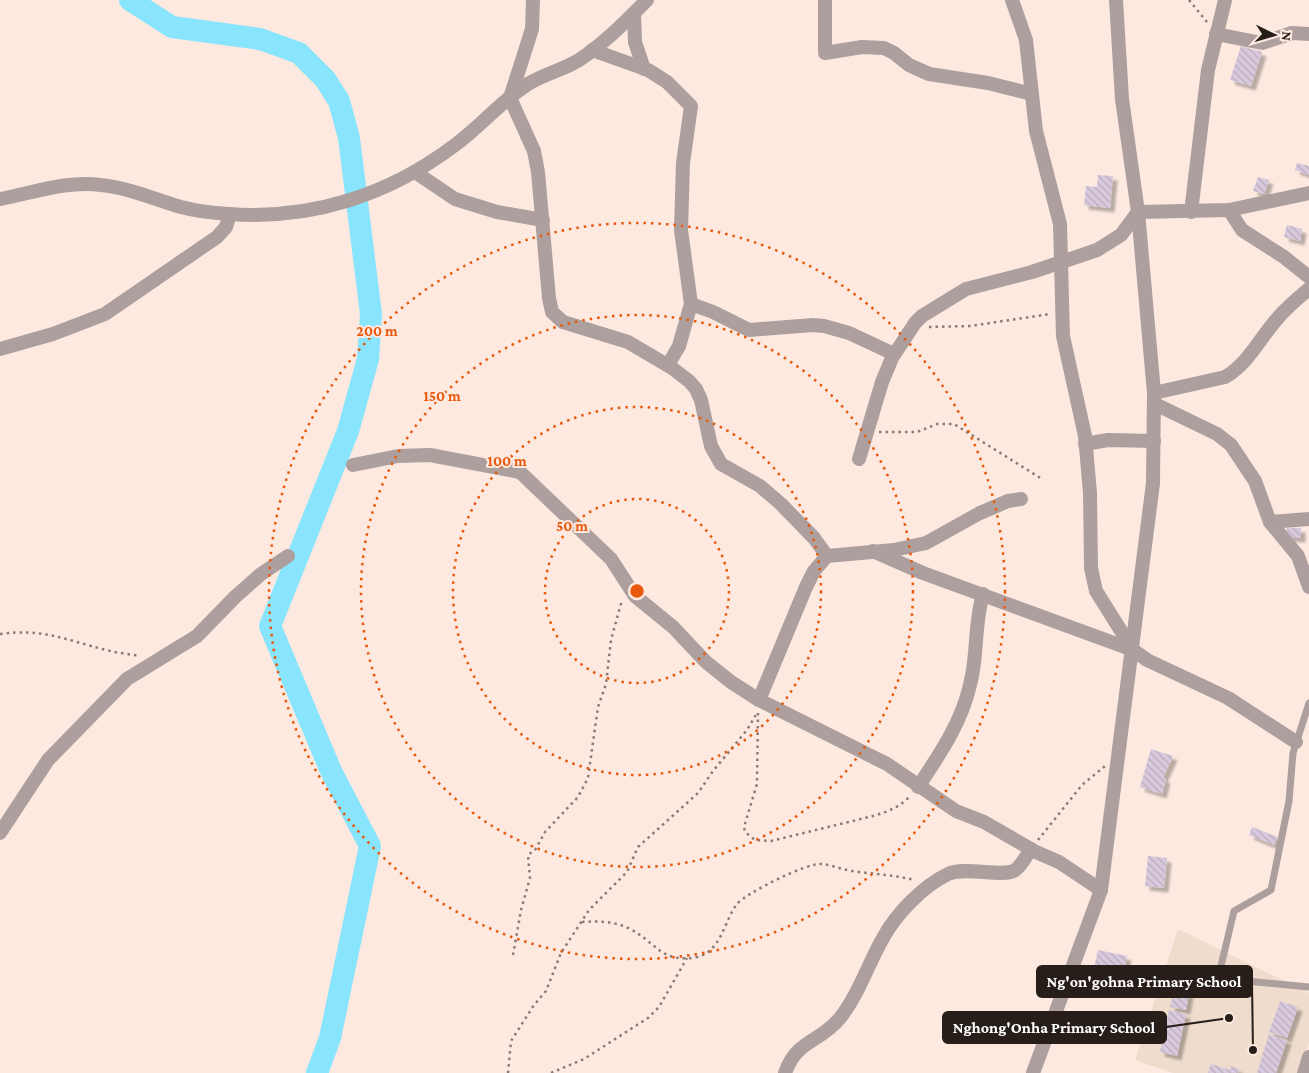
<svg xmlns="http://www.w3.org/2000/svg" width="1309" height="1073" font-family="'Crimson Pro',serif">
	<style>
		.education { fill: #efdccc }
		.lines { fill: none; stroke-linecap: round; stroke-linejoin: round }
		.river { stroke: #89e4fd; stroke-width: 22 }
		.building { fill: url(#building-back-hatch); filter: url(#shadow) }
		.path { stroke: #897b74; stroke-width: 2.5; stroke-dasharray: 2.5 4; stroke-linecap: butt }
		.service { stroke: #ac9f9e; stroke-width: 7 }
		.minor { stroke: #ac9f9e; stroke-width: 14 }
		.ring { fill: none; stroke: #e8590c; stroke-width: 2.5; stroke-dasharray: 2.5 5 }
		.centre { fill: #e8590c; stroke: #fde9e0; stroke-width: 2.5 }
		.ring-label { font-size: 15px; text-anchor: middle; font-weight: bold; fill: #e8590c; stroke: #fde9e0; stroke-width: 4; stroke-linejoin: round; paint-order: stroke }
		.leader { fill: none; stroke: #271e1a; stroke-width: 2 }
		.callout-dot { fill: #271e1a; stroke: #fde9e0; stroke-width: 2 }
		.callout { fill: #271e1a; stroke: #271e1a; stroke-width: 2 }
		.callout-label { font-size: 16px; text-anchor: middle; font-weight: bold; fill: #fff }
	</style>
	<defs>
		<pattern id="building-back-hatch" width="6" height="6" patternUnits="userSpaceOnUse" patternTransform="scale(1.25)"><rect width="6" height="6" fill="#d8c9dd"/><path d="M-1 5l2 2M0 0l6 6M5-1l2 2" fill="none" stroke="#b9acbd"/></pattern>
		<filter id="shadow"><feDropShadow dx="4.5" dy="4.5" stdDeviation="1" flood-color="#0004"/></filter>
	</defs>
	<rect width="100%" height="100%" fill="#fde9e0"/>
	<path class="education" d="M1178 929 1309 993V1043L1298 1073H1173L1135 1060Z"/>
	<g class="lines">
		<path class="river" d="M130 0 172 27 260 39 299 53 325 79 339 101 349 138 371 314 368 359 348 431 270 626 331 771 370 846 330 1038 317 1073"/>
	</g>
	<g class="building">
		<path d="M1241 46 1262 52 1251 86 1230 80Z"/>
		<path d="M1297 163 1309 166V175L1295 170Z"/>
		<path d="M1098 175 1113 176 1110 208 1084 205 1086 186 1097 187Z"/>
		<path d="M1258 177 1269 180 1264 194 1253 191Z"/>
		<path d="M1287 225 1302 229 1300 241 1284 237Z"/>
		<path d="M1287 528H1301V538L1286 537Z"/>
		<path d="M1151 749 1173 756 1163 778 1166 779 1162 794 1140 787Z"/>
		<path d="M1252 827 1278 837 1274 845 1249 835Z"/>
		<path d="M1148 856 1167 858 1164 888 1145 886Z"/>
		<path d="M1098 950 1127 956 1123 974 1094 968Z"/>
		<path d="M1174 990 1189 993 1186 1010 1170 1007Z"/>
		<path d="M1280 1001 1298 1007 1287 1038 1269 1032Z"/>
		<path d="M1169 1010 1186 1014 1177 1056 1160 1052Z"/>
		<path d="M1269 1034 1287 1040 1276 1073H1257Z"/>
		<path d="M1211 1064 1230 1070 1231 1066 1239 1069 1238 1073H1208Z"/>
	</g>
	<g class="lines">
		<g class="path">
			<path d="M1189 0 1207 22"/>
			<path d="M929 327 970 326 1050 314"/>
			<path d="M879 432H917L937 424H954L1042 479"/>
			<path d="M0 634C43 628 66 640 106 650 117 653 129 654 140 656"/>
			<path d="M758 713 757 784 744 827 745 832 755 840 771 841 873 816C887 812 900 807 910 796"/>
			<path d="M1038 840 1082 785 1105 766"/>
			<path d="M582 922C598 921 615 921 630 929 656 942 661 964 697 957 721 952 724 921 737 904 746 893 808 862 822 864 831 865 841 869 851 871 873 874 894 875 915 880"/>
			<path d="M513 955 521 910 530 878 528 855 535 850 545 832 578 797 588 778 598 707 606 684 611 640 622 600"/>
			<path d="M508 1073 511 1041 534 1005 546 991 561 953 589 910 627 872 638 847 698 793 713 771 747 730 757 713"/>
			<path d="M551 1073 584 1059 648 1018 659 1007 687 958"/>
		</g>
		<g class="service">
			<path d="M1069 973 1099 976 1158 989 1164 985 1171 973 1194 972 1215 978 1309 987"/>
			<path d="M1215 978 1221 966 1234 911 1271 890 1289 801 1293 753 1309 703"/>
		</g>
		<g class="minor">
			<path d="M533 0 532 29 510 98 534 151 538 172 549 298 552 312 563 322 628 342 672 368 689 381 696 389 701 400 711 446 721 464 760 486 781 504 814 538 827 556"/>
			<path d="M825 0V53L862 47 884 48 894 53 909 65 929 74 988 83 1032 94"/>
			<path d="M1012 0 1026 40 1036 131 1060 224 1063 336 1085 436 1090 493 1091 568 1096 591 1133 650"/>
			<path d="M634 13 635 42 644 69"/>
			<path d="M1216 34 1262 43 1292 33 1309 34"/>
			<path d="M592 50 648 70 667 82 691 106 683 163 681 230 691 304 679 346 668 365"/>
			<path d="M415 172 455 199 497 212 543 220"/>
			<path d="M0 199C33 193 67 180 101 185 129 188 154 199 181 207 196 211 214 213 229 214 312 220 389 195 455 145 481 126 501 101 528 84 544 74 563 70 579 60 605 43 626 21 647 0"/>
			<path d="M1229 210 1242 230 1284 257 1309 277"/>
			<path d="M1191 212 1208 70 1225 0"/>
			<path d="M691 304 713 312 749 330 813 325 824 326 849 333 894 354"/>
			<path d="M0 349 53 334 105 314 217 237 226 227 230 214"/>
			<path d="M1154 393 1225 377C1248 364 1260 338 1277 319 1286 308 1298 298 1309 289"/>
			<path d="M1155 404 1217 434 1231 445 1255 481 1270 522 1298 556 1309 587"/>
			<path d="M1085 444 1108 440 1154 441"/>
			<path d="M859 459 882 382 892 358 915 323 922 316 966 289 1032 272 1097 250 1121 235 1138 212 1229 210 1309 193"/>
			<path d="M353 465 398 456 430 455 520 472 611 559 635 596 673 627 706 662 731 682 759 700 887 764 956 811 984 822 1036 852 1059 862 1101 890"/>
			<path d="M1270 522 1309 519"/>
			<path d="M873 551 923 573 1133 650 1147 660 1228 698 1296 742"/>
			<path d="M759 700 806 587 814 571 827 556 894 550 926 543 980 513 1008 501 1021 499"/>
			<path d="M918 787C939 755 961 724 970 685 978 655 974 624 983 594"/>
			<path d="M0 833 48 760 127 679 197 636 235 597 261 574 288 556"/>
			<path d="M785 1073C797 1039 820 1043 840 1018 859 994 868 964 883 938 896 914 923 886 948 874 965 866 1004 878 1015 870 1022 865 1026 856 1031 849"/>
			<path d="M1033 1073 1101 890 1153 483 1154 393 1138 212 1122 99 1116 0"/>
			<path d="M1304 1073 1309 1057"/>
		</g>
	</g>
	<g class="ring">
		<circle cx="637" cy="591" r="92"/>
		<circle cx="637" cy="591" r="184"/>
		<circle cx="637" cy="591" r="276"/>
		<circle cx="637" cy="591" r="368"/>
	</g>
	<circle cx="637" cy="591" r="8" class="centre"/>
	<g class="ring-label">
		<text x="377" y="336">200 m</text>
		<text x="442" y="401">150 m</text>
		<text x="507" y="466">100 m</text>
		<text x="572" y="531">50 m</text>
	</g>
	<path class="leader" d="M1253 1050L1252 982M1229 1018L1166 1027"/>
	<g class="callout-dot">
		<circle cx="1253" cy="1050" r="5"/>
		<circle cx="1229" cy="1018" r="5"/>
	</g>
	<g class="callout">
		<rect x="1037" y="966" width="215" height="31" rx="5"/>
		<rect x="943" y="1012" width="223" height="31" rx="5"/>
	</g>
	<g class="callout-label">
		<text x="1144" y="987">Ng'on'gohna Primary School</text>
		<text x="1054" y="1033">Nghong'Onha Primary School</text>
	</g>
	<g transform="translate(1274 35) rotate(95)" stroke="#fde9e0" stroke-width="4" paint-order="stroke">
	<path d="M0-4L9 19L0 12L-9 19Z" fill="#271e1a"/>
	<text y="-8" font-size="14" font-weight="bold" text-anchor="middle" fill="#271e1a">N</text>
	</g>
</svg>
